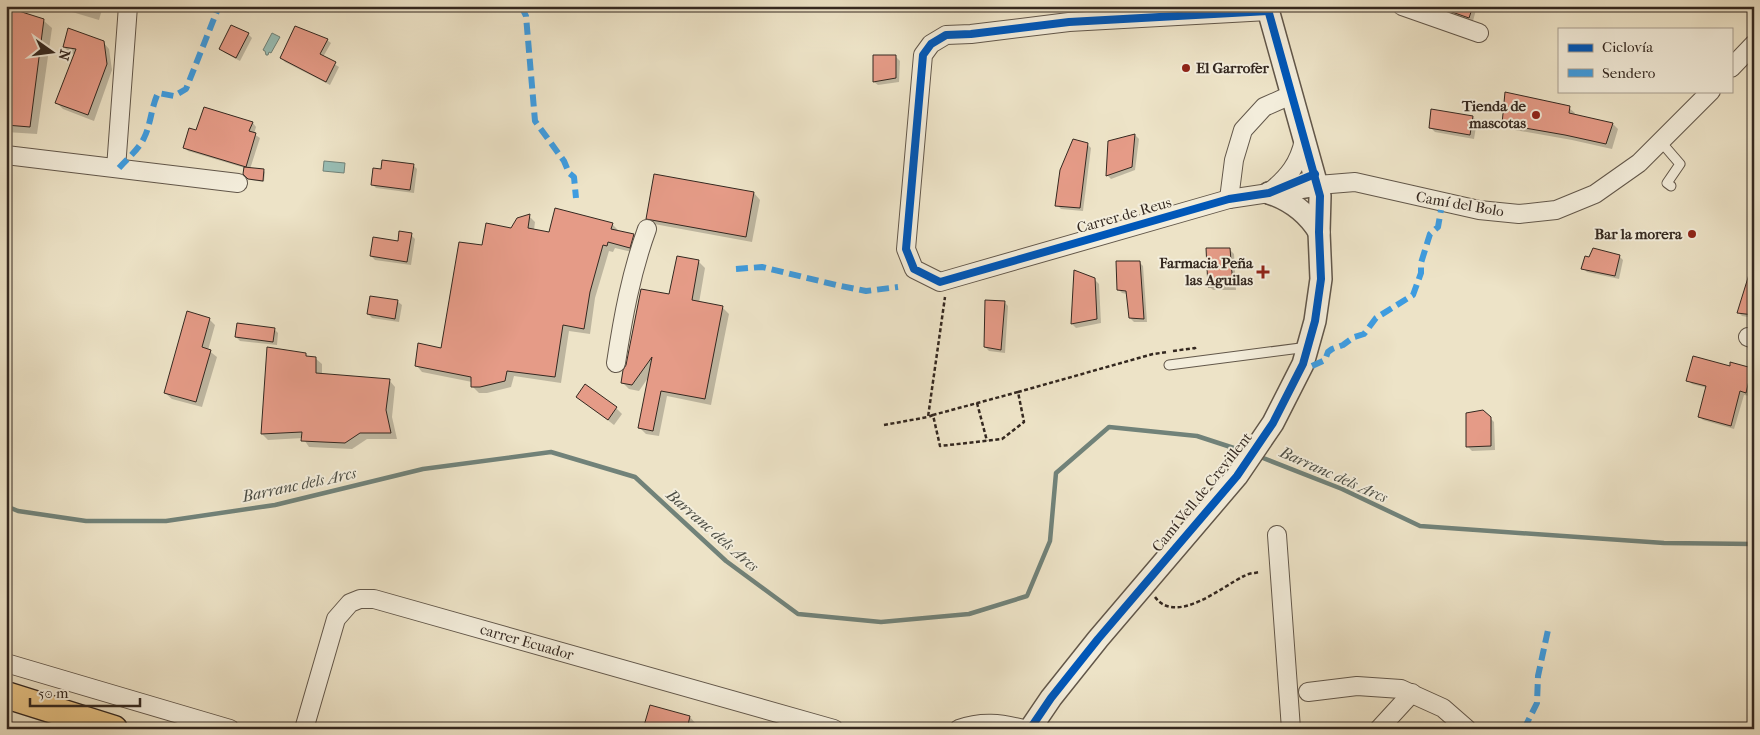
<svg xmlns="http://www.w3.org/2000/svg" width="1760" height="735" font-family="'IM FELL French Canon',serif">
	<style>
		.water { fill: #99beb5; stroke: #718279 }
		.shadow { fill: #0003 }
		.lines { fill: none; stroke-linecap: round; stroke-linejoin: round }
		.stream { stroke: #718279; stroke-width: 4.5 }
		.building { fill: #e59b87; stroke: #342820 }
		.service-casing { stroke: #62574a; stroke-width: 11 }
		.minor-casing { stroke: #62574a; stroke-width: 20 }
		.tertiary-casing { stroke: #62574a; stroke-width: 24 }
		.primary-casing { stroke: #342820; stroke-width: 29 }
		.path { stroke: #342820; stroke-width: 2.5; stroke-dasharray: 4 2.5; stroke-linecap: butt }
		.service { stroke: #f3eddb; stroke-width: 9 }
		.minor { stroke: #f3eddb; stroke-width: 18 }
		.tertiary { stroke: #f3eddb; stroke-width: 21 }
		.primary { stroke: #e6c284; stroke-width: 26 }
		.quiet { stroke: #3e9ce0; stroke-width: 6; stroke-dasharray: 12 6; stroke-linecap: butt }
		.cycleway-casing { stroke: #f3eddb; stroke-width: 11 }
		.cycleway { stroke: #0057b8; stroke-width: 8 }
		.poi-dot { fill: #8f2418; stroke: #f3eddb; stroke-width: 2 }
		.labels { text-anchor: middle; stroke-width: 4; stroke-linejoin: round; paint-order: stroke }
		.poi-label { font-size: 15px; font-weight: bold; fill: #342820; stroke: #f3eddb; text-anchor: end }
		.street-label { font-size: 15px; fill: #342820; stroke: #f3eddb }
		.water-label { font-size: 16px; font-style: italic; fill: #4d4e45; stroke: #f3eddb }
	</style>
	<rect width="100%" height="100%" fill="#ede3c7"/>
	<filter id="stains"><feTurbulence type="fractalNoise" baseFrequency=".004" numOctaves="4"/><feColorMatrix values="0 0 0 0 .2 0 0 0 0 .09 0 0 0 0 .02 0 0 0 .5 -.17"/></filter>
	<radialGradient id="worn" r=".72"><stop offset=".6" stop-color="#630" stop-opacity="0"/><stop offset="1" stop-color="#630" stop-opacity=".3"/></radialGradient>
	<g class="water">
		<path d="M272 33 280 37 271 53 269 52 268 55H266L265 51 263 50Z"/>
		<path d="M324 161 345 163 344 173 323 171Z"/>
	</g>
	<g class="shadow">
		<path d="M7 6H26L24 13 44 21 52 28 37 134 6 132Z"/>
		<path d="M52 6H103L99 20Z"/>
		<path d="M1440 6H1477L1473 21 1444 11Z"/>
		<path d="M248 34 252 38 240 61 225 53 221 49Z"/>
		<path d="M327 40 331 43 323 57 339 67 330 85 285 62 281 58Z"/>
		<path d="M103 42 109 49 112 70 94 121 63 109 56 102 75 54 70 53 64 47Z"/>
		<path d="M896 57 900 61 899 82 878 85 874 82Z"/>
		<path d="M1569 108 1575 113 1574 115 1613 124 1618 129 1612 149 1572 140 1509 129 1503 123Z"/>
		<path d="M205 109 253 123 256 127 254 134 260 138 250 169 264 171 265 172 264 182 251 180 245 174V168L188 151 184 147 196 131Z"/>
		<path d="M1473 117 1477 121 1474 139 1435 132 1431 128Z"/>
		<path d="M1135 135 1139 139 1135 170 1111 179 1107 175 1109 142Z"/>
		<path d="M1087 144 1091 148 1083 211 1061 209 1057 205Z"/>
		<path d="M413 165 417 169 414 193 376 188 372 184Z"/>
		<path d="M754 193 760 200 752 242 654 224 647 218Z"/>
		<path d="M529 216 535 222 534 230 550 234 612 224 618 230V232L633 235 640 242 636 253 615 248 613 252 609 251 595 298 590 334 569 331 561 383 514 376 511 387 487 393H479L472 386V382L422 372 416 365 442 349 483 247Z"/>
		<path d="M411 235 415 239 411 265 375 260 371 256Z"/>
		<path d="M1230 250 1234 254 1236 290H1213L1209 286Z"/>
		<path d="M1619 256 1623 260 1619 279 1587 272 1583 268Z"/>
		<path d="M678 257 699 262 705 268 699 303 722 307 729 314 711 405 667 396 659 436 646 434 639 427 650 375 639 391 629 389 622 382 670 296Z"/>
		<path d="M1139 262 1143 266 1147 322H1134L1130 318 1127 294 1122 293 1118 289Z"/>
		<path d="M1095 280 1099 284 1101 323 1076 328 1072 324Z"/>
		<path d="M1754 290V318L1742 316 1738 312Z"/>
		<path d="M397 301 402 305 399 322 372 318 368 314Z"/>
		<path d="M1004 302 1008 306 1005 353 989 351 985 347Z"/>
		<path d="M209 319 215 325 208 350 217 357 202 407 172 399 165 393Z"/>
		<path d="M274 329 278 333 277 345 240 341 236 337Z"/>
		<path d="M305 354 309 358H315L322 364V375L389 380 395 387 392 417 397 439H367L352 449 309 447 303 438 268 440 262 434Z"/>
		<path d="M1731 364 1752 369 1754 371V381L1750 396 1744 395 1734 429 1703 420 1699 416 1707 388 1692 384 1688 380 1730 367Z"/>
		<path d="M578 397 616 408 622 414 614 425Z"/>
		<path d="M1490 418 1494 422 1495 450 1472 451 1468 447Z"/>
		<path d="M690 717 696 724 695 727 697 729H645Z"/>
	</g>
	<g class="lines">
		<g class="stream">
			<path d="M1258 456 1342 489 1420 526 1664 543 1754 544"/>
			<path d="M6 506 18 511 86 521H166L275 505 423 469 551 452 635 477 726 561 798 614 881 622 969 614 1027 596 1050 541 1056 473 1109 427 1197 436 1246 452"/>
		</g>
	</g>
	<g class="building">
		<path d="M1435 6H1473L1469 18Z"/>
		<path d="M6 7 44 19 30 127 6 125Z"/>
		<path d="M231 25 249 33 236 58 219 49Z"/>
		<path d="M295 26 328 39 320 54 336 62 326 82 280 58Z"/>
		<path d="M68 28 104 41 107 64 88 115 55 103 76 49 63 47Z"/>
		<path d="M873 55H896V78L873 82Z"/>
		<path d="M1505 92 1570 106 1569 113 1613 123 1606 144 1565 135 1502 124Z"/>
		<path d="M204 107 253 122 249 131 256 133 246 167 183 148 189 128 196 130Z"/>
		<path d="M1431 109 1473 116 1470 135 1429 128Z"/>
		<path d="M1135 134 1132 167 1106 176 1108 141Z"/>
		<path d="M1073 139 1088 143 1080 208 1055 206 1060 170Z"/>
		<path d="M382 160 414 164 410 190 371 185 373 168 381 169Z"/>
		<path d="M244 167 264 169 263 181 248 179 243 174Z"/>
		<path d="M654 174 754 192 746 237 646 219Z"/>
		<path d="M555 208 613 223 611 229 634 234 630 248 608 242 607 246 603 245 590 292 584 329 563 325 555 377 507 371 505 381 480 387H471V377L415 366 418 343 441 348 459 242 482 245 486 223 511 228 517 218 530 214 528 228 549 232Z"/>
		<path d="M399 231 412 233 407 262 370 256 373 237 398 241Z"/>
		<path d="M1206 248H1230L1233 286 1208 287Z"/>
		<path d="M1593 248 1620 255 1615 276 1581 269 1585 256 1589 257Z"/>
		<path d="M677 256 699 260 692 300 723 306 705 399 661 391 653 431 638 428 652 357 632 385 621 383 623 370 626 365 641 289 669 294Z"/>
		<path d="M1116 261H1140L1144 319 1129 318 1126 291 1117 290Z"/>
		<path d="M1751 268H1754V315L1737 313Z"/>
		<path d="M1074 270 1095 278 1097 319 1071 324Z"/>
		<path d="M370 296 398 300 395 319 367 314Z"/>
		<path d="M985 300 1005 301 1001 350 984 347Z"/>
		<path d="M187 311 210 318 202 347 211 350 196 402 164 393Z"/>
		<path d="M237 323 275 328 273 342 235 337Z"/>
		<path d="M267 347 306 353V356L316 357V373L390 379 386 410 391 433H360L345 443 301 441 302 432 261 434Z"/>
		<path d="M1693 356 1730 366V362L1752 368 1746 393 1740 391 1731 426 1698 417 1706 386 1686 381Z"/>
		<path d="M585 384 617 407 608 420 576 397Z"/>
		<path d="M1483 410 1491 417V446L1466 447V413Z"/>
		<path d="M650 705 690 716 687 729H643Z"/>
	</g>
	<g class="lines">
		<g class="service-casing">
			<g id="service">
				<path d="M1661 142 1680 164 1667 183 1671 186"/>
				<path d="M1169 365 1308 347"/>
			</g>
		</g>
		<g class="minor-casing">
			<g id="minor">
				<path d="M1402 6 1479 33"/>
				<path d="M1268 11 1069 22 971 34 946 35 931 44 923 55 906 249 914 269 940 282 1229 199 1269 193 1281 188"/>
				<path d="M1731 68 1754 44"/>
				<path d="M6 155 238 183"/>
				<path d="M116 168 128 6"/>
				<path d="M1318 185 1355 182 1479 210 1519 214 1556 210 1595 194 1639 163 1711 91"/>
				<path d="M1270 192C1288 177 1299 164 1304 140"/>
				<path d="M1229 199 1234 160 1243 130 1264 107 1291 95"/>
				<path d="M1748 337 1754 339"/>
				<path d="M616 363C623 317 631 273 647 229"/>
				<path d="M1277 535 1291 729"/>
				<path d="M6 663 230 729"/>
				<path d="M1308 692 1357 686 1401 689 1443 708 1467 729"/>
				<path d="M304 729 336 619 350 603 360 599H374L834 729"/>
				<path d="M959 729C981 721 1001 723 1023 729"/>
				<path d="M1379 729 1412 693"/>
			</g>
		</g>
		<g class="tertiary-casing">
			<g id="tertiary">
				<path d="M1269 193C1290 200 1308 214 1319 232"/>
				<path d="M1269 193 1318 185"/>
				<path d="M1030 729 1051 698 1098 639 1237 476 1273 423 1303 364 1315 321 1321 279 1319 232 1320 196 1267 6"/>
			</g>
		</g>
		<g class="primary-casing">
			<path id="primary" d="M6 695 114 729"/>
		</g>
		<g class="path">
			<path d="M1173 351 1195 348 1196 350"/>
			<path d="M1018 392 933 415 940 446 1002 439 1024 422 1018 392 1153 354 1168 352"/>
			<path d="M977 403 987 441"/>
			<path d="M933 415 928 417 945 297"/>
			<path d="M884 425 928 417"/>
			<path d="M1155 597C1176 626 1223 586 1244 576 1249 573 1255 573 1260 572"/>
		</g>
		<use href="#service" class="service"/>
		<use href="#minor" class="minor"/>
		<use href="#tertiary" class="tertiary"/>
		<use href="#primary" class="primary"/>
		<g class="quiet">
			<path d="M521 6 526 16 535 121 564 161 569 173 574 177 576 198"/>
			<path d="M119 168C127 159 139 149 144 138 151 124 151 108 158 93L174 96 186 89 219 6"/>
			<path d="M736 269 762 267 836 285 866 291 898 287"/>
			<path d="M1312 366 1325 360 1328 352 1332 349 1343 345 1354 337 1364 334 1376 318 1413 295 1421 273V263L1430 234 1438 227 1441 210"/>
			<path d="M1524 729 1537 703 1538 676 1548 630"/>
		</g>
		<g class="cycleway-casing">
			<g id="cycleway">
				<path d="M1268 11 1069 22 971 34 946 35 931 44 923 55 906 249 914 269 940 282 1229 199 1269 193 1315 174"/>
				<path d="M1030 729 1051 698 1098 639 1237 476 1273 423 1303 364 1315 321 1321 279 1319 232 1320 196 1267 6"/>
			</g>
		</g>
		<use href="#cycleway" class="cycleway"/>
	</g>
	<g class="poi-dot">
		<circle cx="1186" cy="68" r="5"/>
		<circle cx="1536" cy="115" r="5"/>
		<circle cx="1692" cy="234" r="5"/>
		<path d="M1260.5 264.5h5v5h5v5h-5v5h-5v-5h-5v-5h5z"/>
	</g>
	<g class="labels">
		<g class="poi-label">
			<text x="1196" y="73" text-anchor="start">El Garrofer</text>
			<text x="1526" y="111">Tienda de<tspan x="1526" dy="17">mascotas</tspan></text>
			<text x="1682" y="239">Bar la morera</text>
			<text x="1253" y="268">Farmacia Peña<tspan x="1253" dy="17">las Aguilas</tspan></text>
		</g>
		<g class="street-label">
			<text transform="translate(1460 204) rotate(10)" y="5">Camí del Bolo</text>
			<text transform="translate(1124 215) rotate(-16)" y="5">Carrer de Reus</text>
			<text transform="translate(1202 492) rotate(-51)" y="5">Camí Vell de Crevillent</text>
			<text transform="translate(527 642) rotate(16)" y="5">carrer Ecuador</text>
		</g>
		<g class="water-label">
			<text transform="translate(1334 474) rotate(24)" y="6">Barranc dels Arcs</text>
			<text transform="translate(299 484) rotate(-12)" y="6">Barranc dels Arcs</text>
			<text transform="translate(713 530) rotate(41)" y="6">Barranc dels Arcs</text>
		</g>
	</g>
	<rect width="1760" height="735" fill="none" stroke="#ede3c7" stroke-width="25"/>
	<rect x="8" y="8" width="1745" height="720" fill="none" stroke="#342820" stroke-width="2.5"/>
	<rect x="12" y="12" width="1735" height="710" fill="none" stroke="#342820"/>
	<rect x="1558" y="28" width="175" height="65" fill="#f3eddb" stroke="#a79e90"/>
	<rect x="1568" y="44" width="25" height="8" fill="#0057b8" stroke="#a79e90"/>
	<text x="1602" y="52" font-size="15" fill="#342820">Ciclovía</text>
	<rect x="1568" y="69" width="25" height="8" fill="#3e9ce0" stroke="#a79e90"/>
	<text x="1602" y="78" font-size="15" fill="#342820">Sendero</text>
	<g transform="translate(52 52) rotate(104)" stroke="#f3eddb" stroke-width="4" paint-order="stroke">
	<path d="M0-4L9 19L0 12L-9 19Z" fill="#342820"/>
	<text y="-8" font-size="14" font-weight="bold" text-anchor="middle" fill="#342820">N</text>
	</g>
	<path d="M30 698v8h110v-8" fill="none" stroke="#342820" stroke-width="2.5"/>
	<text x="38" y="698" font-size="15" fill="#342820" stroke="#f3eddb" stroke-width="4" paint-order="stroke">50 m</text>
	<rect width="100%" height="100%" filter="url(#stains)"/>
	<rect width="100%" height="100%" fill="url(#worn)"/>
</svg>
